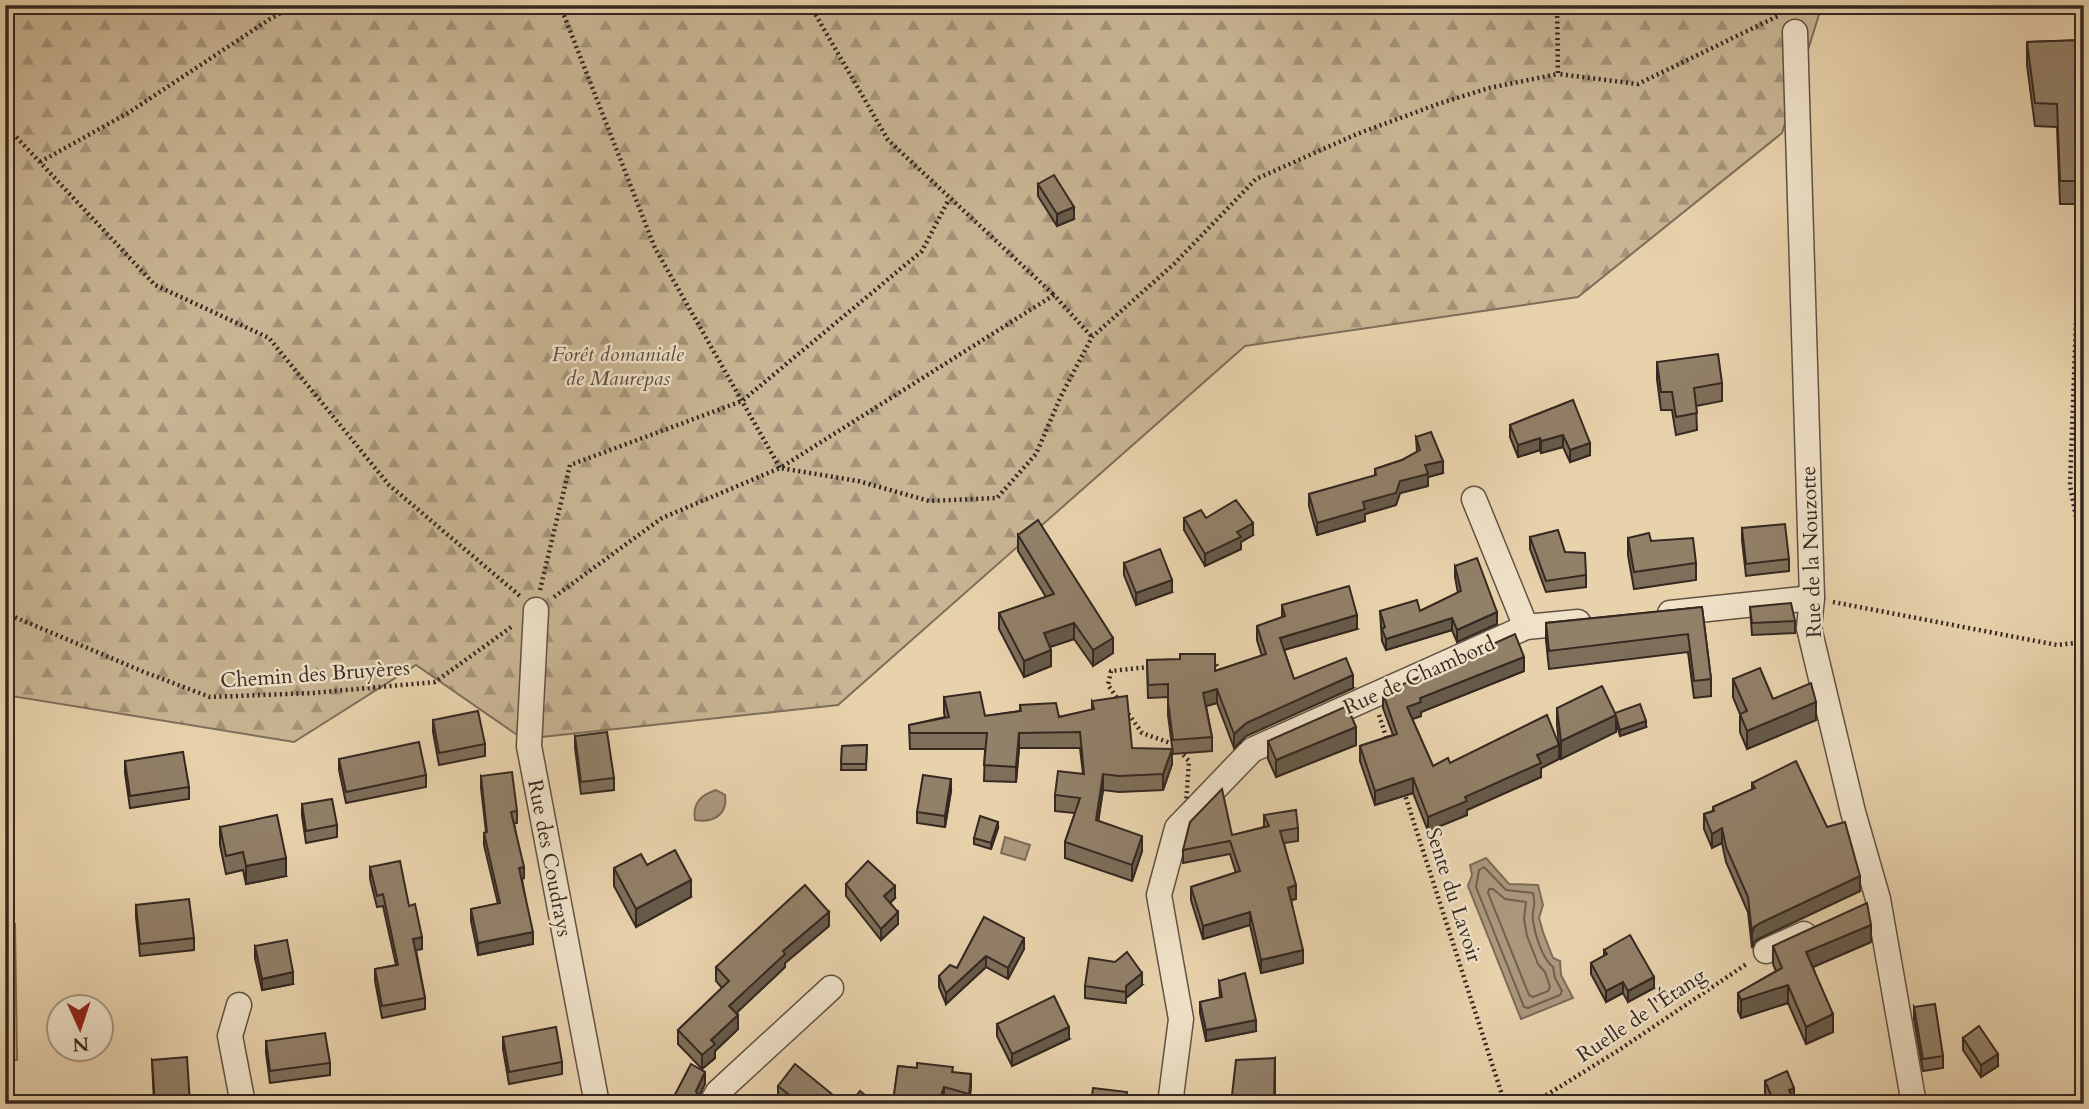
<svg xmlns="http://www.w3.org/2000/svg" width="2089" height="1109" font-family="Cardo,serif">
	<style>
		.forest { fill: url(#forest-firs); stroke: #7e6e5a; stroke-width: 2 }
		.garden { fill: #c9b594; stroke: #7e6e5a; stroke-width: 2 }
		.water { fill: #ab987d; stroke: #7b6b58; stroke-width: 2 }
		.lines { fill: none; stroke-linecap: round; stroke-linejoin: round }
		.shore { stroke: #70604f; stroke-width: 2 }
		.minor-casing { stroke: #615244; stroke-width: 27 }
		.path { stroke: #342821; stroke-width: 4.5; stroke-dasharray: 2 3.5; stroke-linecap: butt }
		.minor { stroke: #f0e2c9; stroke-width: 24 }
		.wall { fill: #7e6e5a; stroke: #342821; stroke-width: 2 }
		.shaded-wall { fill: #665a4a; stroke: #342821; stroke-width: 2 }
		.building { fill: #928069; stroke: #342821; stroke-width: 2 }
		.labels { text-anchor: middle; stroke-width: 5; stroke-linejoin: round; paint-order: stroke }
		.park-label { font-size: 21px; font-style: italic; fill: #594b3e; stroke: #f0e2c9 }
		.street-label { font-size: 21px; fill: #342821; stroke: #f0e2c9 }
	</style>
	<defs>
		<pattern id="forest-firs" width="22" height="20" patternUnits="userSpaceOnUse" patternTransform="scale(1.75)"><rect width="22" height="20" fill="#c9b594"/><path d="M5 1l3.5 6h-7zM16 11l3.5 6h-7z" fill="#a49378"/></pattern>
	</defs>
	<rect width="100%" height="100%" fill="#e8d2ac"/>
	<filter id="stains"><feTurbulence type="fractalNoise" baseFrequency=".00286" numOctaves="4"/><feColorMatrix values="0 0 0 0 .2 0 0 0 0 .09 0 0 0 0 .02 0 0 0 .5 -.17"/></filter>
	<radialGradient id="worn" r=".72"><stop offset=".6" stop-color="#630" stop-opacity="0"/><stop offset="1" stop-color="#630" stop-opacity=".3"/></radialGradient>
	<path class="forest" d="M5 5H1822L1782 133 1578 297 1245 346 838 705 523 739 416 665 294 742 5 695Z"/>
	<path class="garden" d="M5 924H15L17 1060H5Z"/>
	<g class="water">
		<path d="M716 790 725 795C728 815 713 823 695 820 692 803 701 795 716 790Z"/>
		<path d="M1005 837 1030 845 1025 860 1001 853Z"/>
		<path d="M1486 858 1509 884 1538 885 1543 905 1539 918 1543 932 1553 958 1560 961 1561 975 1573 998 1521 1019 1468 886 1472 875 1470 865Z"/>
	</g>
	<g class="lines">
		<g class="shore">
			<path d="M1484 867 1506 890 1533 893C1537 907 1531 910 1533 921 1535 935 1542 958 1553 967L1555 978 1562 991 1560 995 1528 1008 1524 1007 1476 887 1479 870Z"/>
			<path d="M1489 889H1493L1505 899 1526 902 1524 919 1527 936 1538 964 1545 972 1550 987 1548 991 1533 997 1529 995 1488 893Z"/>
		</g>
		<g class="minor-casing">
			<g id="minor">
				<path d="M1795 32 1812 598 1809 628 1853 812 1878 899 1914 1104"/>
				<path d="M1474 499 1526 627"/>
				<path d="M536 610 529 746 597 1104"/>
				<path d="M1670 613 1812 598"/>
				<path d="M1766 951 1804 934"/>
				<path d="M239 1005 230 1036 243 1104"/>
				<path d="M711 1104 718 1092 831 988"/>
				<path d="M1170 1104 1181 1019 1159 895 1177 828 1252 750 1526 627 1578 622"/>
			</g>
		</g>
		<g class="path">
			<path d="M445 5 450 7 453 5"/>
			<path d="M560 5 655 248 780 468 1054 295 1092 337"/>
			<path d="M810 5 888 140 1054 295"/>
			<path d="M1557 5 1558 74 1638 84 1778 16"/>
			<path d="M5 125 155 285 269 338 389 485 520 596"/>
			<path d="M40 162 128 113 270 19 295 5"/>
			<path d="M2078 268 2070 485 2084 560"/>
			<path d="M540 590 570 465 742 401 922 251 949 199"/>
			<path d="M554 597 662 518 780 468 858 481 929 501 997 498 1036 454 1061 396 1092 337 1174 264 1256 179 1357 134 1438 104 1489 88 1558 74"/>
			<path d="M1833 602 2057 645 2084 642"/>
			<path d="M5 613 144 672 210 697 313 693 435 682 514 625"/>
			<path d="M1213 660 1226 680 1241 737 1238 754 1186 803 1189 761 1173 744 1142 733 1108 685 1111 671Z"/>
			<path d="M1379 715 1387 740"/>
			<path d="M1404 792 1505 1104"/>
			<path d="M1532 1104 1619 1050 1748 963"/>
		</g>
		<use href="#minor" class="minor"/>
	</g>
	<g class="wall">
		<path d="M2084 40V204H2060L2057 127 2035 126 2027 65V42Z"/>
		<path d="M1038 184 1074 219 1057 226 1038 196Z"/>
		<path d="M1657 362 1722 383V401L1696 406 1697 430 1676 435 1672 410H1661L1657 379Z"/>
		<path d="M1573 400 1590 455 1570 462 1563 447 1541 453 1540 450 1518 457 1510 437V425Z"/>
		<path d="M1416 437 1443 473 1428 477V486L1400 493 1396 505 1365 514V521L1317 535 1309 506V494L1375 476V469L1402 460 1417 452Z"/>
		<path d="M1184 518H1206L1253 535 1241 542V549L1205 566 1184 530Z"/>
		<path d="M1742 528 1789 559V571L1746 576 1742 540Z"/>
		<path d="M1018 535 1113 653 1093 666 1074 639 1049 647 1051 666 1024 677 999 629V613L1046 597 1018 551Z"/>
		<path d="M1530 537 1565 552 1586 575V587L1546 592 1530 549Z"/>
		<path d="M1628 538 1696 563V580L1634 589 1628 555Z"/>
		<path d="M1124 563 1172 592 1136 605 1124 575Z"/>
		<path d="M1455 566 1497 624 1457 642 1452 630 1386 650 1382 641 1380 611H1420L1458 593 1455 577Z"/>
		<path d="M1282 605 1357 629 1284 650 1294 679 1353 688 1246 736 1234 748 1217 703 1206 706 1212 737V751L1173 754 1168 715V697L1148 698 1147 660 1215 671 1262 656 1257 640V626L1282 618Z"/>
		<path d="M1702 607 1711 679V696L1694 698 1688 652 1549 669 1546 640V623Z"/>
		<path d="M1750 607 1795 621V633L1752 635Z"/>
		<path d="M1524 671 1421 712V716L1412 719 1433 766 1559 745 1557 725V708L1615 713 1646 727 1620 736 1616 723V732L1561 759 1559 745V759L1541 768V777L1467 810V815L1428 831 1413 793 1375 805 1360 761V746L1393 735 1383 708V693Z"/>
		<path d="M1733 679 1773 699 1816 720 1747 749 1740 732V714L1733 697Z"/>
		<path d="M944 697 985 716 1020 711V705L1059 717 1092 710V701L1132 748 1172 764 1163 790 1119 792 1103 790 1098 821 1142 851 1132 881 1065 858V842L1075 813 1055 811V795L1083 774 1080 748H1019L1016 782 984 781 985 749H910L909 725 945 717 944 713Z"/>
		<path d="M433 720 485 744V756L439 765 433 732Z"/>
		<path d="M575 736 614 778V790L581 794 575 748Z"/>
		<path d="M1268 741 1356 745 1276 777 1268 759Z"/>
		<path d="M867 745 866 770H841L842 746Z"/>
		<path d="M339 759 426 775V787L346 803 339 770Z"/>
		<path d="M125 761 189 787V799L130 808 125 773Z"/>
		<path d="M481 776 517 811V823H514L524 878 522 879 533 944 478 955 471 921V909L498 904 484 845V833L486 832 481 788Z"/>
		<path d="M1752 783 1827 827 1860 891 1760 938 1754 942 1752 948 1748 912 1726 862 1722 843 1712 848 1704 829V814L1713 811V807L1752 790Z"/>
		<path d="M951 791 945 827 917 823V812Z"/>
		<path d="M302 804 337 825V837L306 843 302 816Z"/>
		<path d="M1264 815 1298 828V841L1284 843 1296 899 1291 900 1303 963 1261 973 1250 925 1203 939 1191 900V887L1236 873 1230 854 1183 863V850L1264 827Z"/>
		<path d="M220 827 286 876 246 884 243 870 226 874 220 845Z"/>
		<path d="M998 828 991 849 974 844V838Z"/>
		<path d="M647 865 691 897 636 927 614 886V868Z"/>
		<path d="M370 867 409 906 422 949 416 950 425 998V1009L382 1018 375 981V969L396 965 383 906 377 907 370 879Z"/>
		<path d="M846 884 895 898 890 903 898 924 881 940 846 896Z"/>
		<path d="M136 905 194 938V950L140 956 136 917Z"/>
		<path d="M984 917 1024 949 1008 979 986 967 946 1004 939 987V976L957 968Z"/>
		<path d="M829 926 785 963V967L736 1013 738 1029 715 1051V1058L702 1069 678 1044V1030L722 988 716 981V967Z"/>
		<path d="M1871 942 1813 967 1833 1032 1806 1044 1788 1003 1741 1018 1738 1011V993L1776 971 1773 964V946Z"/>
		<path d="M255 946 293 984 262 990 255 958Z"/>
		<path d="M1604 950 1654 988 1628 1002 1623 993 1606 1002 1591 974V963L1604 956Z"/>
		<path d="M1219 981 1256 1031 1206 1041 1200 1013V1002L1220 998Z"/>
		<path d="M1142 985 1126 998V1003L1085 998V986Z"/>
		<path d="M1914 1007 1943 1056V1068L1923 1071 1914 1019Z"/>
		<path d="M997 1024 1069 1039 1012 1066 997 1036Z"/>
		<path d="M503 1037 562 1062V1074L509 1084 503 1049Z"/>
		<path d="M1963 1038 1998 1066 1981 1077 1963 1050Z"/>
		<path d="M266 1041 330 1063V1075L270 1083 266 1053Z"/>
		<path d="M1275 1058V1104H1231Z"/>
		<path d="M152 1060 190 1104H154Z"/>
		<path d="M898 1066 953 1072 971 1086 969 1104H962L944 1099 942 1104H893Z"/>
		<path d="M1765 1081 1794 1100H1793L1795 1104H1760V1100L1767 1097 1765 1093Z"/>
		<path d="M778 1086 844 1104H787L778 1096Z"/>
	</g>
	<g class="shaded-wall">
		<path d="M1074 207V219L1057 226V214Z"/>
		<path d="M1563 435V447L1541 453V441Z"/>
		<path d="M1540 438V450L1518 457V445Z"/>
		<path d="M1590 443V455L1570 462V450Z"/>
		<path d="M1443 461V473L1428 477V486L1400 493 1396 505 1365 514V521L1317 535V523L1363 502 1425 465Z"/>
		<path d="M1253 523V535L1241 542V549L1205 566V554L1237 532Z"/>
		<path d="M1172 580V592L1136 605V593Z"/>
		<path d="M1497 612V624L1457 642V630Z"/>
		<path d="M1357 615V629L1280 651V638Z"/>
		<path d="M1452 618V630L1386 650V639Z"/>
		<path d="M1074 623V639L1044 649V633Z"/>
		<path d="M1113 638V653L1093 666V650Z"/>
		<path d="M1051 650V666L1024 677V661Z"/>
		<path d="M1524 657V671L1421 712V716L1407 721V707L1420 698Z"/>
		<path d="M1353 675V688L1246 736 1234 748V734L1246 723Z"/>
		<path d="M1217 689V703L1203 707V693Z"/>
		<path d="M1816 702V720L1747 749V731Z"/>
		<path d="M1616 715V732L1561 759V741Z"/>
		<path d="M1646 721V727L1620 736V730Z"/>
		<path d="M1356 727V745L1276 777V760Z"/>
		<path d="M1019 733V748L1016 782V767Z"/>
		<path d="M1559 745V759L1541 768V777L1467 810V815L1428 831V817L1537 755Z"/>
		<path d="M1172 749V764L1163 790V774Z"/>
		<path d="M1103 774V790L1096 836V820Z"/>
		<path d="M1413 778V793L1375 805V791Z"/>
		<path d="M951 779V791L945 827V816Z"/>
		<path d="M998 822V828L991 849V843Z"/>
		<path d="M1722 828V843L1712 848V834Z"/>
		<path d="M1142 836V851L1132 881V865Z"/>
		<path d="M286 858V876L246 884V866Z"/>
		<path d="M524 867V878L519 880V868Z"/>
		<path d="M1860 876V891L1760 938 1754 942 1752 948V933L1754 927 1760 923Z"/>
		<path d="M691 880V897L636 927V909Z"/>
		<path d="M1296 885V899L1288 901V888Z"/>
		<path d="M895 886V898L884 908V896Z"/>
		<path d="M829 912V926L785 963V967L729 1020V1006L783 951Z"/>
		<path d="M898 912V924L881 940V929Z"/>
		<path d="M1250 912V925L1203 939V926Z"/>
		<path d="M1871 925V942L1806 970V952Z"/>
		<path d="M533 932V944L478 955V943Z"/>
		<path d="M422 937V949L413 951V939Z"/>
		<path d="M1024 938V949L1008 979V968Z"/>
		<path d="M1303 950V963L1261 973V960Z"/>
		<path d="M986 956V967L946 1004V993Z"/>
		<path d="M293 972V984L262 990V979Z"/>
		<path d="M1142 973V985L1126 998V986Z"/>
		<path d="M1654 977V988L1628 1002V991Z"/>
		<path d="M1623 982V993L1606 1002V991Z"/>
		<path d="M1788 985V1003L1741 1018V1000Z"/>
		<path d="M1833 1014V1032L1806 1044V1027Z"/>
		<path d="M738 1015V1029L715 1051V1058L702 1069V1055L711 1040Z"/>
		<path d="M1256 1020V1031L1206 1041V1030Z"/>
		<path d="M1069 1027V1039L1012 1066V1054Z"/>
		<path d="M1998 1054V1066L1981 1077V1065Z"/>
		<path d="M705 1072V1084L696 1103V1091Z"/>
		<path d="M971 1074V1086L969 1104V1094Z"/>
		<path d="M944 1087V1099L942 1104H938Z"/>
		<path d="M1794 1088V1100L1789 1102V1090Z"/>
	</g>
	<g class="building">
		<path d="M2084 40V181H2060L2057 104 2035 103 2027 42Z"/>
		<path d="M1054 175 1074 207 1057 214 1038 184Z"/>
		<path d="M1718 354 1722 383 1694 388 1697 413 1676 417 1672 392H1661L1657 362Z"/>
		<path d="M1573 400 1590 443 1570 450 1563 435 1541 441 1540 438 1518 445 1510 425Z"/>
		<path d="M1431 432 1443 461 1425 465 1428 474 1400 481 1396 493 1363 502 1365 509 1317 523 1309 494 1376 475 1375 469 1402 460 1420 450 1416 437Z"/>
		<path d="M1236 500 1253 523 1237 532 1241 537 1205 554 1184 518 1201 510 1206 518Z"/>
		<path d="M1038 520 1113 638 1093 650 1074 623 1044 633 1051 650 1024 661 999 613 1054 594 1018 535Z"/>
		<path d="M1785 524 1789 559 1746 564 1742 528Z"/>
		<path d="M1558 530 1565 552 1585 553 1586 575 1546 581 1530 537Z"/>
		<path d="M1649 533 1651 541 1693 538 1696 563 1634 572 1628 538Z"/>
		<path d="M1160 549 1172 580 1136 593 1124 563Z"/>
		<path d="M1477 558 1497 612 1457 630 1452 618 1386 639 1382 629 1385 627 1380 611 1417 600 1420 611 1461 591 1455 566Z"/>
		<path d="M1349 586 1357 615 1280 638 1294 679 1346 658 1353 675 1246 723 1234 734 1217 689 1203 693 1212 737 1173 740 1168 702V684L1148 685 1147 660 1180 659V654H1215V671L1266 654 1257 626 1285 616 1282 605Z"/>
		<path d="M1791 603 1795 621 1752 623 1750 607Z"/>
		<path d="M1702 607 1711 679 1694 681 1688 634 1549 651 1546 623Z"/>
		<path d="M1515 634 1524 657 1420 698 1421 702 1407 707 1433 766 1448 758 1450 763 1547 715 1559 745 1537 755 1541 763 1465 797 1467 801 1428 817 1413 778 1375 791 1360 746 1397 734 1383 693Z"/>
		<path d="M1760 668 1773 699 1811 683 1816 702 1747 731 1740 714 1747 711 1733 679Z"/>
		<path d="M1602 686 1616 715 1561 741 1557 708Z"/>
		<path d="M980 692 985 716 1021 711 1020 705 1056 703 1059 717 1094 709 1092 701 1127 696 1132 748 1172 749 1163 774 1119 776 1103 774 1096 820 1142 836 1132 865 1065 842 1080 798 1055 795 1058 771 1084 774 1080 732 1019 733 1016 767 984 765 987 733H910L909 725 949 717 944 697Z"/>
		<path d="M1640 704 1646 721 1620 730 1615 713Z"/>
		<path d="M1347 706 1356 727 1276 760 1268 741Z"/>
		<path d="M478 711 485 744 439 753 433 720Z"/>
		<path d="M607 732 614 778 581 782 575 736Z"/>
		<path d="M419 742 426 775 346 792 339 759Z"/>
		<path d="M867 745 866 764H841L842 746Z"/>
		<path d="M183 752 189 787 130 796 125 761Z"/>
		<path d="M1796 761 1827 827 1845 822 1860 876 1760 923 1754 927 1752 933 1748 897 1726 847 1722 828 1712 834 1704 814 1714 811 1713 807 1755 788 1752 783Z"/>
		<path d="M512 772 517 811 511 812 524 867 519 868 533 932 478 943 471 909 500 903 484 833 487 832 481 776Z"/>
		<path d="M923 775 951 779 945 816 917 812Z"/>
		<path d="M1222 789 1232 835 1269 826 1264 815 1296 810 1298 828 1280 831 1296 885 1288 888 1303 950 1261 960 1250 912 1203 926 1191 887 1240 871 1230 841 1183 850 1190 822Z"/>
		<path d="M332 799 337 825 306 831 302 804Z"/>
		<path d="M277 815 286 858 246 866 243 852 226 856 220 827Z"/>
		<path d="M980 816 998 822 991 843 974 838Z"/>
		<path d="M675 850 691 880 636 909 614 868 641 854 647 865Z"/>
		<path d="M400 861 409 906 415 904 422 937 413 939 425 998 382 1006 375 969 398 965 383 894 377 896 370 867Z"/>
		<path d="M868 861 895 886 884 896 898 912 881 929 846 884Z"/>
		<path d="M805 885 829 912 783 951 785 954 729 1006 738 1015 711 1040 715 1044 702 1055 678 1030 729 981 716 967Z"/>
		<path d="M189 899 194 938 140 944 136 905Z"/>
		<path d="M1867 903 1871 925 1806 952 1833 1014 1806 1027 1788 985 1741 1000 1738 993 1782 968 1773 946Z"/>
		<path d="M984 917 1024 938 1008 968 986 956 946 993 939 976 950 965 957 968Z"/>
		<path d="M1630 935 1654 977 1628 991 1623 982 1606 991 1591 963 1607 954 1604 950Z"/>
		<path d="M287 940 293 972 262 979 255 946Z"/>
		<path d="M1127 952 1142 973 1126 986V992L1085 986 1089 958 1115 962Z"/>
		<path d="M1245 973 1256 1020 1206 1030 1200 1002 1222 997 1219 981Z"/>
		<path d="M1054 996 1069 1027 1012 1054 997 1024Z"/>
		<path d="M1935 1004 1943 1056 1923 1059 1914 1007Z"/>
		<path d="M1979 1026 1998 1054 1981 1065 1963 1038Z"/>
		<path d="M556 1027 562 1062 509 1072 503 1037Z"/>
		<path d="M325 1033 330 1063 270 1071 266 1041Z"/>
		<path d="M187 1057 190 1104H155L152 1060Z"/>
		<path d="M1275 1058 1274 1099 1254 1097 1253 1104H1231L1236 1060Z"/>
		<path d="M917 1063 953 1067 952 1072 971 1074 969 1094 944 1087 938 1104H912L893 1101 898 1066 917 1068Z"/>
		<path d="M691 1064 705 1072 696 1091 700 1102 699 1104H670Z"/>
		<path d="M795 1064 844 1104H801L778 1086Z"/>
		<path d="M1787 1071 1794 1088 1789 1090 1795 1104H1762L1760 1100 1771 1095 1765 1081Z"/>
		<path d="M1093 1088 1127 1092 1125 1104H1091Z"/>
		<path d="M860 1091 874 1102 873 1104H850Z"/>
	</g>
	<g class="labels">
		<g class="park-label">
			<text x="618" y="361">Forêt domaniale<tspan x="618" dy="24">de Maurepas</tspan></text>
		</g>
		<g class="street-label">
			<text transform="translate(1811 552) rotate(-92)" y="7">Rue de la Nouzotte</text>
			<text transform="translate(315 674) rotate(-4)" y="7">Chemin des Bruyères</text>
			<text transform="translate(1419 675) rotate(-24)" y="7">Rue de Chambord</text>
			<text transform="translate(550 858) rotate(79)" y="7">Rue des Coudrays</text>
			<text transform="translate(1454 895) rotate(72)" y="7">Sente du Lavoir</text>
			<text transform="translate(1641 1015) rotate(-34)" y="7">Ruelle de l'Étang</text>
		</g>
	</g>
	<rect width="2089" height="1109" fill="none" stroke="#e8d2ac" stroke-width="28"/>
	<rect x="7" y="7" width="2075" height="1095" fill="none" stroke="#342821" stroke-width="3.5"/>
	<rect x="14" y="14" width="2061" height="1081" fill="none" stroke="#342821" stroke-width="2"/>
	<g transform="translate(80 1028) rotate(177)"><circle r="33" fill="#f0e2c9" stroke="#a59886" stroke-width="2"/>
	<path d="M0-5L12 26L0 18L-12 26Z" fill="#8f2418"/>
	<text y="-10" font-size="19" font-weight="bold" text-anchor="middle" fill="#342821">N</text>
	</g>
	<rect width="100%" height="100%" filter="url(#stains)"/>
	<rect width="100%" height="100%" fill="url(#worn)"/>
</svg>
